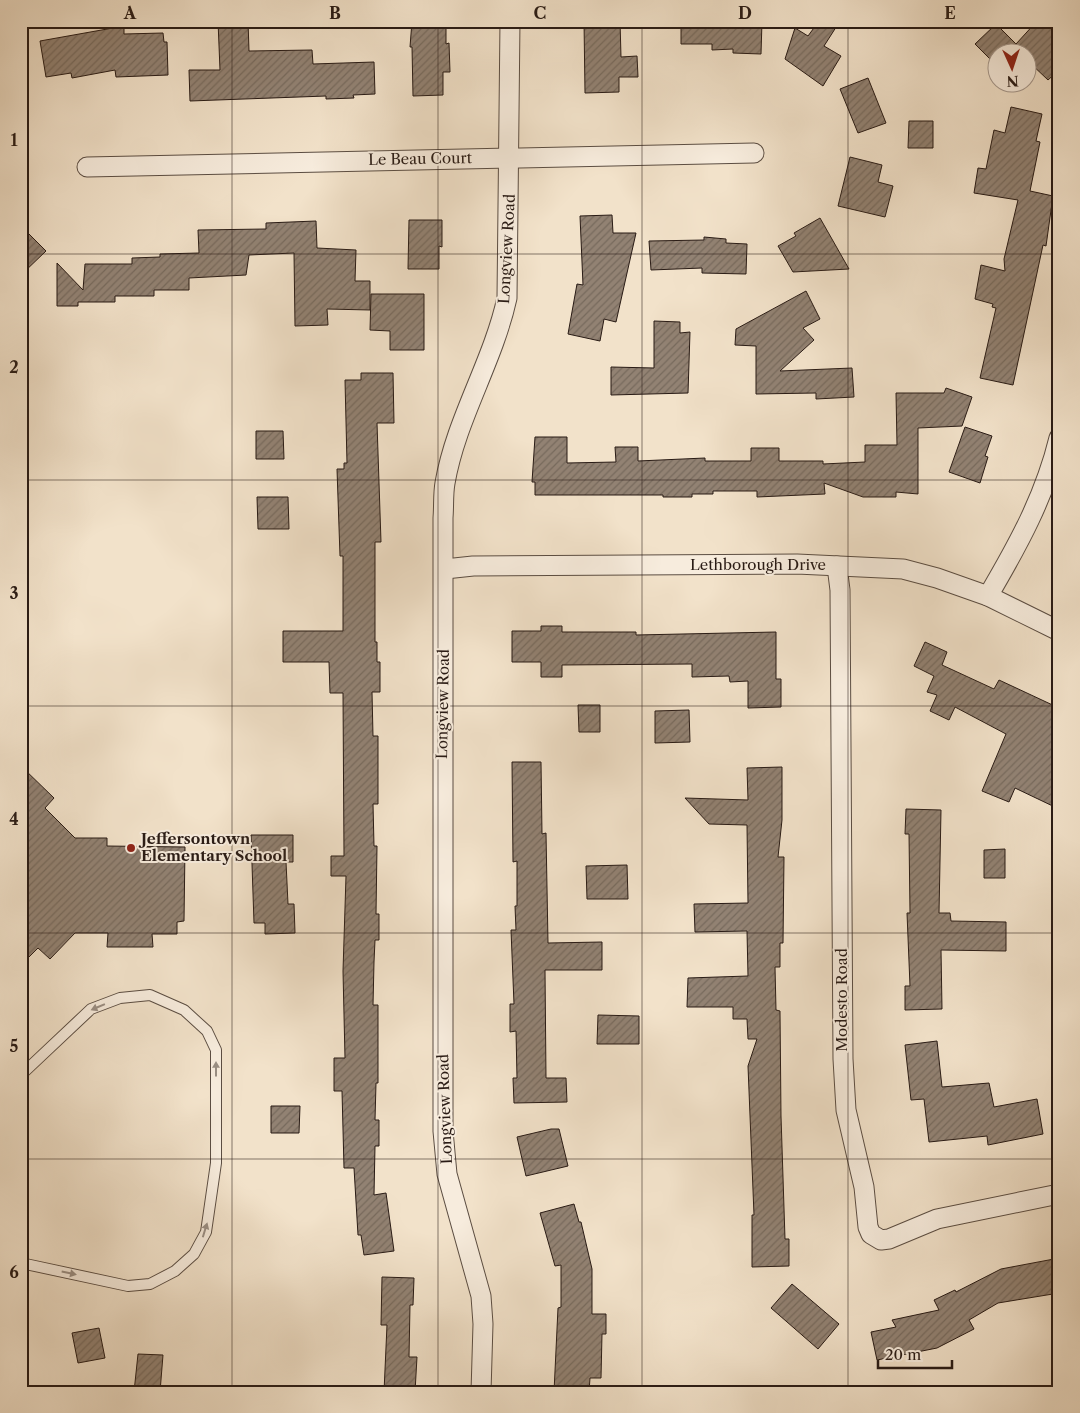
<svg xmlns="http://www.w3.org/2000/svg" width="1080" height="1413" font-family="'Libre Caslon Text',serif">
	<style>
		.building { fill: url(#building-hatch); stroke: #291b15 }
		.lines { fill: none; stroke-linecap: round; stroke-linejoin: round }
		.service-casing { stroke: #5b4d42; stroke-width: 12 }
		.minor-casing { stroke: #5b4d42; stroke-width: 21 }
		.service { stroke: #f7ecdd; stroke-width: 10 }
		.minor { stroke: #f7ecdd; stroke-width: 19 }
		.oneway { fill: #9a8e83 }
		.grid { fill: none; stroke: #291b15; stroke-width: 1; stroke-opacity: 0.55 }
		.poi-dot { fill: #8f2418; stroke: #f7ecdd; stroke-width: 2 }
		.labels { text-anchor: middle; stroke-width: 4; stroke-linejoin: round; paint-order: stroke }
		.street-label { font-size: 15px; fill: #291b15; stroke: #f7ecdd }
		.poi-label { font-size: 15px; font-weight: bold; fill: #291b15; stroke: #f7ecdd; text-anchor: start }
		.neatline { fill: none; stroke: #291b15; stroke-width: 2 }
		.grid-label { font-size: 16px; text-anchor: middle; font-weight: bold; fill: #291b15 }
	</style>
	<defs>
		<pattern id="building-hatch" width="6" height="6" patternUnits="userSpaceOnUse" patternTransform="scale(1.25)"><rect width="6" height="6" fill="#928273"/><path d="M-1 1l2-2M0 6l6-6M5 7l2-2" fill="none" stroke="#776a5d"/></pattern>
	</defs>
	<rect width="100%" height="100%" fill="#f2e2ca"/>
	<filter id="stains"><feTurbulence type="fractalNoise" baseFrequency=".004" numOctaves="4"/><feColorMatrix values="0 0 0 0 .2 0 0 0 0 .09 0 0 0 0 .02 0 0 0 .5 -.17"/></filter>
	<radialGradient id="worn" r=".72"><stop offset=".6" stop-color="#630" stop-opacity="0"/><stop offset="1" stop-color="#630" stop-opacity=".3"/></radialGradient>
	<g class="building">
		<path d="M218 21H248L249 51 312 50 313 64 374 62 375 94 353 95 354 98 326 99V96L190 101 189 70H220Z"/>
		<path d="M412 21H446V44L449 43 450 72H443V95L413 96 412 47H410Z"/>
		<path d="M584 21H620L621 57 637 56 638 77H619V92L585 93Z"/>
		<path d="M681 21H762L761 54 733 53V49L712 50V44H681Z"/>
		<path d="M819 21H840L824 46 841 56 823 86 785 59 795 28 808 36Z"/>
		<path d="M1037 21H1059V70L1048 80 1028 61V52H1019L1014 48 1010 52H998L997 66 975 44 996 24 1016 44Z"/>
		<path d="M124 26V34L163 33 164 42H167L168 75 116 77 115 70 72 78 71 73 46 77 40 41Z"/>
		<path d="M868 78 886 123 858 133 840 89Z"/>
		<path d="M1011 107 1042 114 1036 141 1040 142 1030 191 1053 196 1046 246 1043 245 1013 385 980 378 996 308 992 307 993 304 975 299 981 265 1005 271 1004 259 1018 200 974 193 978 168 986 169 994 130 1005 133Z"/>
		<path d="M909 121H933V148H908Z"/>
		<path d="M850 157 882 165 878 182 893 186 885 217 838 206Z"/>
		<path d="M612 215 613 233H636L616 322 604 319 600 341 568 334 577 284 583 285 580 216Z"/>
		<path d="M820 218 849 269 793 272 778 246 796 236 794 233Z"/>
		<path d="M409 220H442V247L439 246V269H408Z"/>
		<path d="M316 221 317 248 356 250 355 281H370V310L327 309 328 325 295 326 294 253 249 255 246 275 189 278V290H154V296H115V302H78V306H57V263L83 290 85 264H132V258L160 257V254L199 253 198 230 266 229V223Z"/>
		<path d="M21 226 46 251 21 275Z"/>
		<path d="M704 237 726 239V243L747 244 746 274 702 273V268L651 270 649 241 704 240Z"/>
		<path d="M806 291 820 319 803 328 814 340 780 371 852 368 854 397 816 399V393L756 394V346L735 345 736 329Z"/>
		<path d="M371 294H424V350H390V331L370 330Z"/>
		<path d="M654 321 680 322V333L690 332 688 393 611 395V367L654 368Z"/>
		<path d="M361 373H393L394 423H377L381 542H375V642H377V662H380V692H372L373 736H378V804H373L374 846H377L376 914H379V940H375L374 962 373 1005H378V1083H376L375 1120H379V1146H375L374 1195 386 1193 394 1251 364 1255 361 1235H358L354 1168H344L342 1091H334V1058H345L343 971 346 876H331V856H344L343 693H330L329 662H283V631H343V556H340L337 469H344V463H347L345 380H361Z"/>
		<path d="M946 388 972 397 962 426 918 428V494L896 492V497H863L824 483 825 494 757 497V491H713V494H692V497H663V495H535V482H532L535 437H567V463L616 462 615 447H638V461L705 458V461H751V448H779V461H823V464L865 462V445H897L896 393H944Z"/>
		<path d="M965 427 992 436 985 456 988 457 980 483 949 472Z"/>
		<path d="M256 431H283L284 459H256Z"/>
		<path d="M257 497H288L289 529H258Z"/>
		<path d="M541 626H562V632H636V635L776 632V679H781V707L748 708V681L730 682 729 676 692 677V664L562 665V677H541V662H512V631H541Z"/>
		<path d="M925 642 947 652 942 665 994 689 999 680 1059 708V809L1015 788 1009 802 982 791 1006 734 955 707 949 720 930 711 937 695 927 692 934 676 914 666Z"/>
		<path d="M578 705H600V732H579Z"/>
		<path d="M689 710 690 742 655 743V711Z"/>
		<path d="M512 762H541L542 834 546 833 548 943 602 942V970H545L546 1078H566L567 1102 514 1103 513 1078H517L516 1031 510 1032V1004H514L511 930H516L515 906H517V861L513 862Z"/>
		<path d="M21 766 54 798 45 808 75 838H107V846L185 847 184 921 177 922V934H152L153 947H107L108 933H75L50 959 38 948 21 965Z"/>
		<path d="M782 767V820L778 857H784L783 943H780V967H775L776 1010 780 1011 781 1116 785 1239H789V1266L752 1267V1215H754L748 1066 757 1039H748L747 1019H733V1007H687L688 978 748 976 747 931 695 932 694 904 748 903 747 825 709 824 685 798 748 800 747 768Z"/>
		<path d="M906 809 941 810 939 913H950L951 921 1006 922V951L941 950 942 1009 905 1010V986H910L907 913H910L909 834H905Z"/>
		<path d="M251 835H293V862H286L288 904H294L295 933 265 934V923H254Z"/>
		<path d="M1005 849V878H984V850Z"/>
		<path d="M627 865 628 899H587L586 866Z"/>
		<path d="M598 1015 639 1016V1044H597Z"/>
		<path d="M937 1041 942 1087 989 1083 994 1107 1037 1099 1043 1134 988 1145 987 1136 929 1142 924 1099 911 1100 905 1045Z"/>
		<path d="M271 1106H300L299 1133H271Z"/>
		<path d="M551 1129H559L568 1166 526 1176 517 1137Z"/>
		<path d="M574 1204 579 1222H581L592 1269V1314H606V1334H602L601 1378H590L589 1392H554L558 1308 561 1307V1265L555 1266 540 1213Z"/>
		<path d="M1054 1259 1059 1293 998 1303 969 1320 974 1329 937 1348 877 1360 871 1332 896 1327 892 1320 939 1310 934 1300 955 1290 956 1292 1001 1269Z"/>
		<path d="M382 1277 414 1278 413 1305H410L409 1357H417L415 1392H384L387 1325H381Z"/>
		<path d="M792 1284 839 1324 818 1349 771 1308Z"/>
		<path d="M99 1328 105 1358 78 1363 72 1333Z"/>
		<path d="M138 1354 163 1355 160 1392H134Z"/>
	</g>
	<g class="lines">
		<g class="service-casing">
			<path id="service" d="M21 1075 91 1009 120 998 150 995 184 1010 207 1031 216 1050V1163L206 1232 194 1254 175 1271 150 1284 128 1286 21 1263"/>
		</g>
		<g class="minor-casing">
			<g id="minor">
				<path d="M87 167 754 153"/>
				<path d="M837 566 840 590 843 1059 846 1110 864 1187 868 1227 871 1234 881 1240 889 1239 937 1219 1059 1194"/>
				<path d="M445 569 473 566 797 564 903 569 937 578 988 596 1059 631"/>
				<path d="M988 596C1018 545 1045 496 1059 438"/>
				<path d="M481 1392 483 1324 481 1296 447 1174 443 1131V518C444 506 443 494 445 483 456 419 493 362 507 298L510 21"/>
			</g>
		</g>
		<use href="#service" class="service"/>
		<use href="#minor" class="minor"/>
	</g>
	<defs><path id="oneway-solid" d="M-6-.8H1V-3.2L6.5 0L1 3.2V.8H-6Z" transform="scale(1.25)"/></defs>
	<g class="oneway">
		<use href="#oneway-solid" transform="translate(98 1007) rotate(157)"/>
		<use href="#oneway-solid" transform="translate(216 1069) rotate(-90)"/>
		<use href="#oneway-solid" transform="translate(205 1230) rotate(-73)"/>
		<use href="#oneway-solid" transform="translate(69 1273) rotate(12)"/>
	</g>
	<path class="grid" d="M232 21V1392M438 21V1392M642 21V1392M848 21V1392M21 254H1059M21 480H1059M21 706H1059M21 933H1059M21 1159H1059"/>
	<circle class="poi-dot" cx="131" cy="848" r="5"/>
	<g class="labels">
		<g class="street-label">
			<text transform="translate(420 159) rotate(-1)" y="5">Le Beau Court</text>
			<text transform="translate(507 249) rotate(-87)" y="5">Longview Road</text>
			<text x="758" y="570">Lethborough Drive</text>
			<text transform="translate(443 704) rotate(-89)" y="5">Longview Road</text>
			<text transform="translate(842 1000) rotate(-90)" y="5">Modesto Road</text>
			<text transform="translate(445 1109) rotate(-92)" y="5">Longview Road</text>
		</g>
		<g class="poi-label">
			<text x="141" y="844">Jeffersontown<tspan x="141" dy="17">Elementary School</tspan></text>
		</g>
	</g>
	<rect width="1080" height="1413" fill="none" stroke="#f2e2ca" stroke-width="55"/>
	<g transform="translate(1012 68) rotate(177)"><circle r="24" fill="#f7ecdd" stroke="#a5988d"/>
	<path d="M0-4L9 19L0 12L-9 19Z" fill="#8f2418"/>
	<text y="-8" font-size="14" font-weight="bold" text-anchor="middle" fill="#291b15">N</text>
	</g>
	<path d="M878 1360v8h74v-8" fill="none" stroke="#291b15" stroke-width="2.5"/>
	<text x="885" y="1360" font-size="15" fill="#291b15" stroke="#f7ecdd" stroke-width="4" paint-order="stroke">20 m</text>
	<rect x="28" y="28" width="1024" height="1358" class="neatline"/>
	<g class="grid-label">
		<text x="130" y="19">A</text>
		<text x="335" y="19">B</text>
		<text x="540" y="19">C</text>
		<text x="745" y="19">D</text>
		<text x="950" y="19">E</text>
		<text x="14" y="146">1</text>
		<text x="14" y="373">2</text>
		<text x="14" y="599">3</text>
		<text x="14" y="825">4</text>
		<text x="14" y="1052">5</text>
		<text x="14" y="1278">6</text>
	</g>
	<rect width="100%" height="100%" filter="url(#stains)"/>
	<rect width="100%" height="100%" fill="url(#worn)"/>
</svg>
